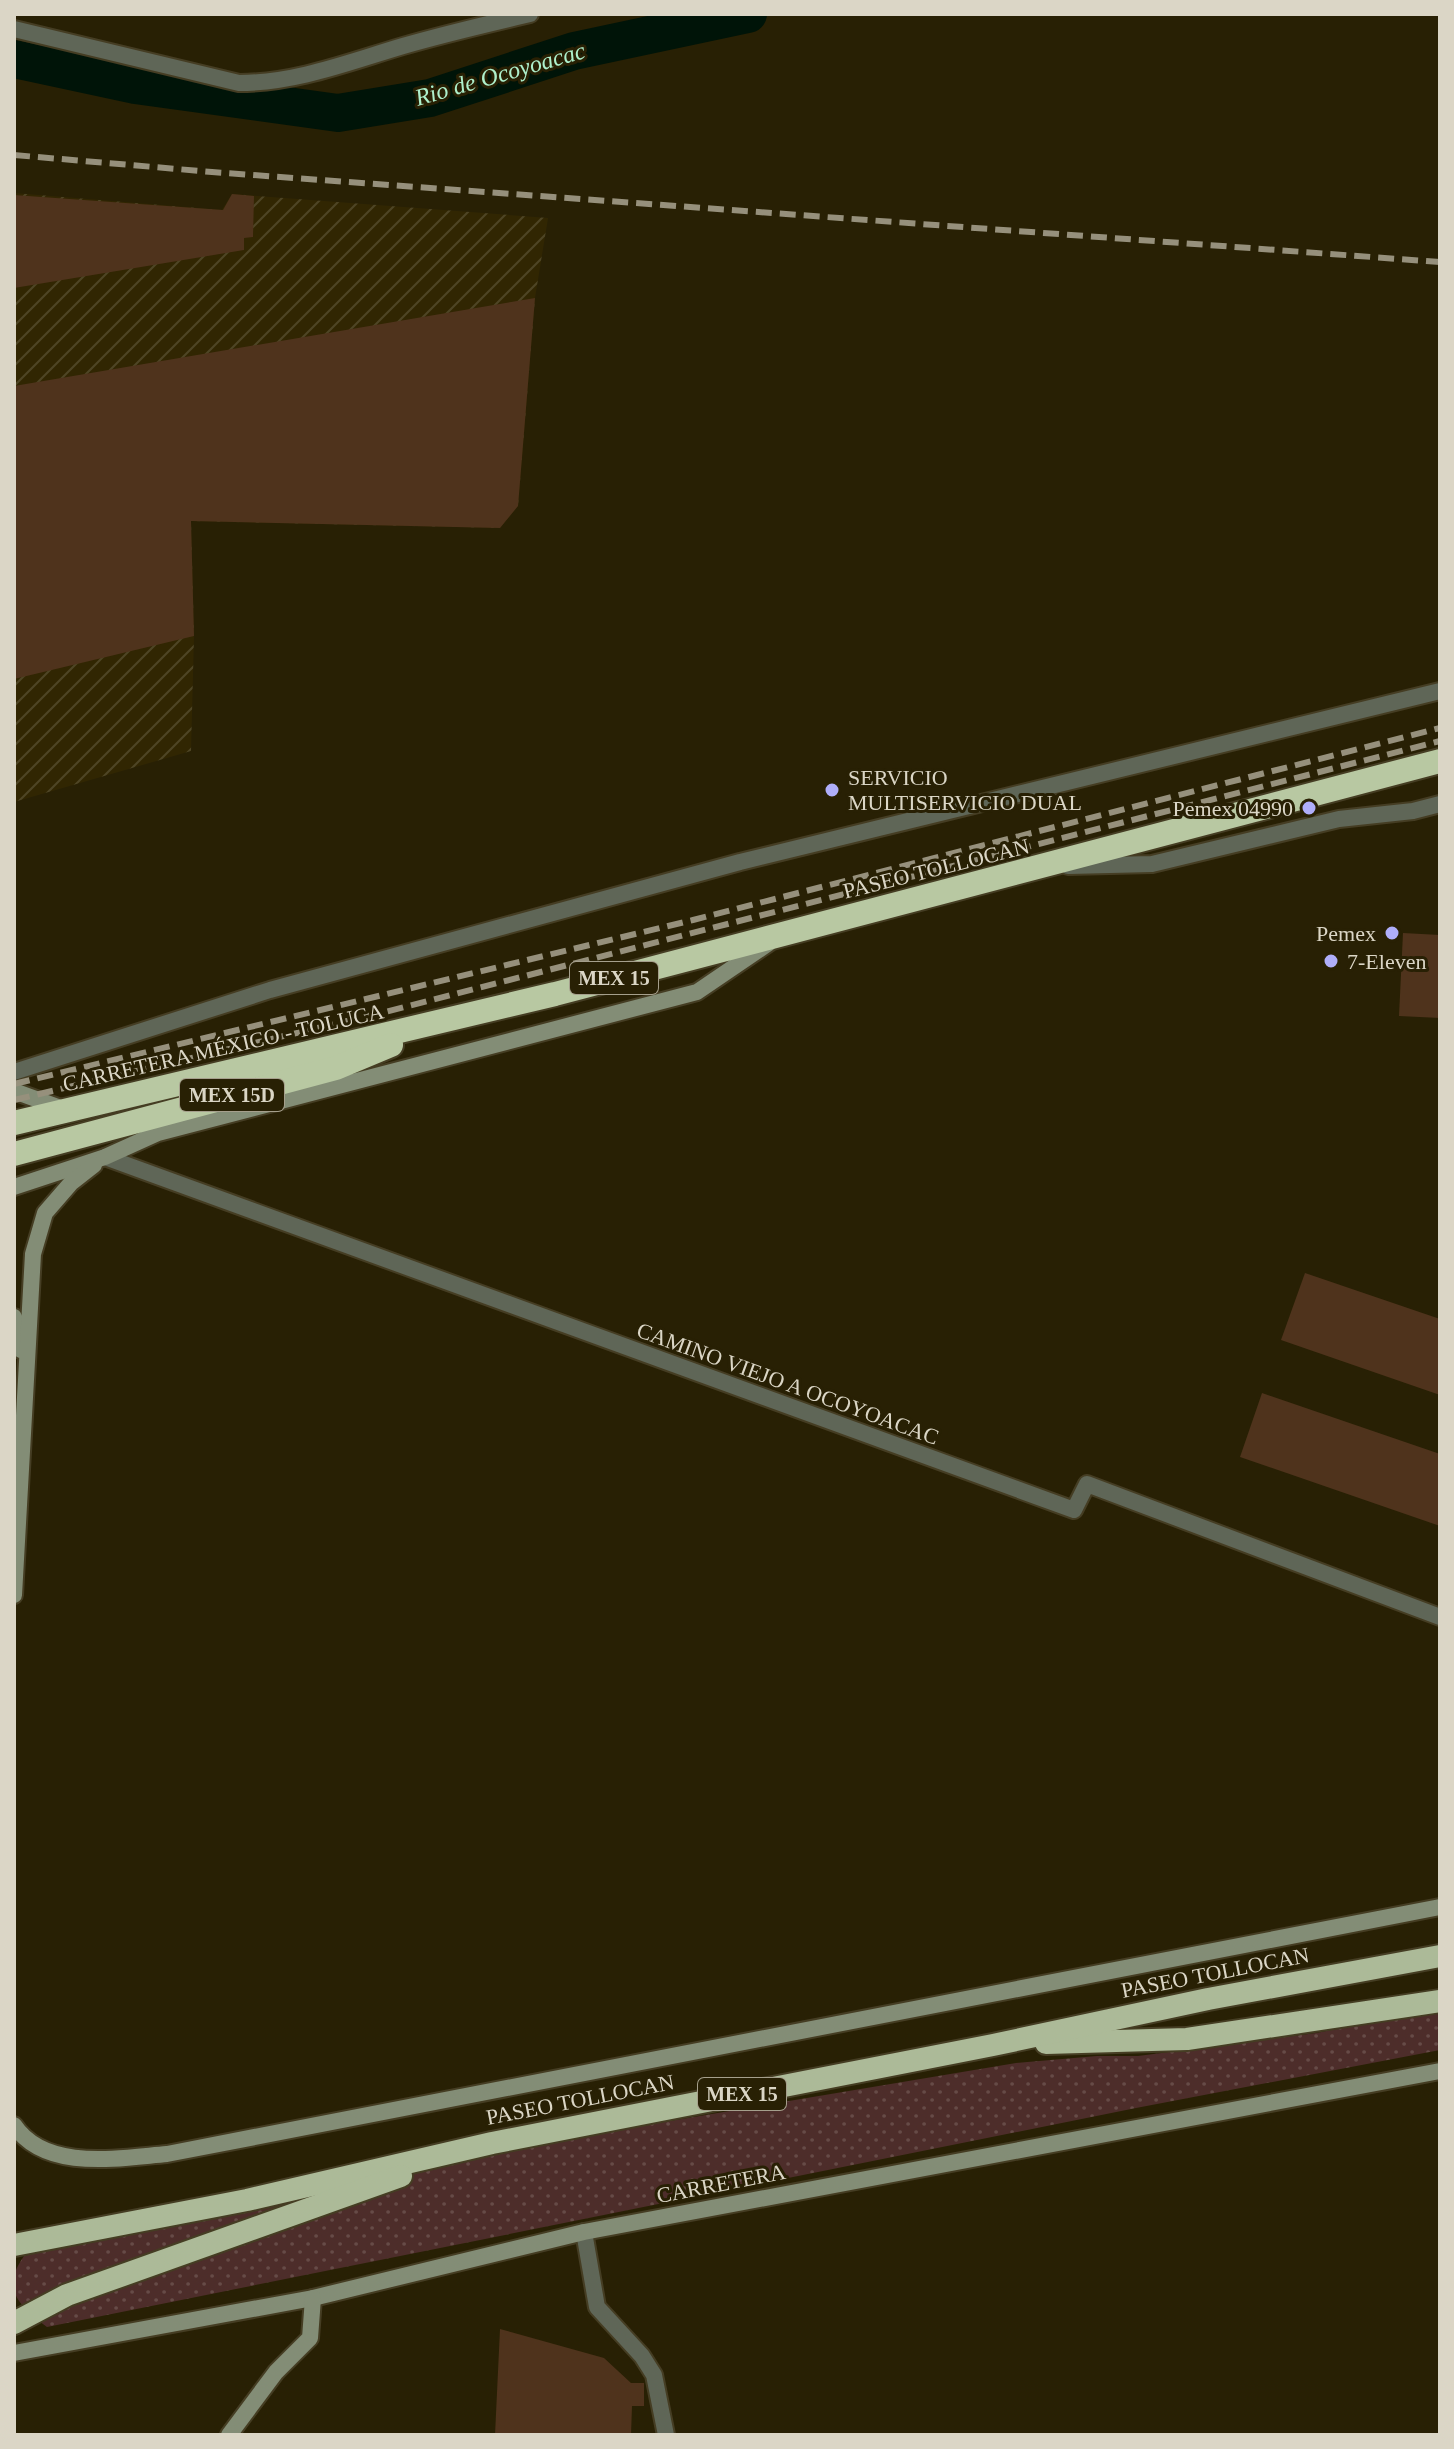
<svg xmlns="http://www.w3.org/2000/svg" width="1454" height="2449" font-family="Georgia,serif">
	<style>
		.industrial { fill: url(#industrial-furrows) }
		.grass { fill: url(#grass-dots) }
		.lines { fill: none; stroke-linecap: round; stroke-linejoin: round }
		.river { stroke: #001408; stroke-width: 38 }
		.building { fill: #4f331c }
		.minor-casing { stroke: #453d23; stroke-width: 20 }
		.tertiary-casing { stroke: #453d23; stroke-width: 20 }
		.secondary-casing { stroke: #453d23; stroke-width: 20 }
		.trunk-casing { stroke: #453d23; stroke-width: 26 }
		.motorway-casing { stroke: #453d23; stroke-width: 28 }
		.minor { stroke: #5f6657; stroke-width: 16 }
		.tertiary { stroke: #5f6657; stroke-width: 16 }
		.secondary { stroke: #838d76; stroke-width: 16 }
		.trunk { stroke: #acba98; stroke-width: 22 }
		.motorway { stroke: #b8c8a2; stroke-width: 24 }
		.rail { stroke: #96907c; stroke-width: 6; stroke-dasharray: 16 8; stroke-linecap: butt }
		.poi-dot { fill: #afaefa; stroke: #282004; stroke-width: 3 }
		.labels { text-anchor: middle; stroke-width: 6; stroke-linejoin: round; paint-order: stroke }
		.shield { fill: #282004; stroke: #a59f8c; stroke-width: 2 }
		.shield-label { font-size: 20px; font-weight: bold; fill: #dbd6c6 }
		.poi-label { font-size: 22px; fill: #dbd6c6; stroke: #282004; text-anchor: start }
		.street-label { font-size: 22px; fill: #dbd6c6; stroke: #282004 }
		.water-label { font-size: 24px; font-style: italic; fill: #aef0cc; stroke: #282004 }
	</style>
	<defs>
		<pattern id="industrial-furrows" width="10" height="10" patternUnits="userSpaceOnUse" patternTransform="scale(2)"><rect width="10" height="10" fill="#312602"/><path d="M-1 1l2-2M0 10L10 0M9 11l2-2" fill="none" stroke="#4e4525"/></pattern>
		<pattern id="grass-dots" width="8" height="8" patternUnits="userSpaceOnUse" patternTransform="scale(2)"><rect width="8" height="8" fill="#4d2d2a"/><path d="M2 2h.1M6 6h.1" fill="none" stroke="#664b47" stroke-width="1.8" stroke-linecap="round"/></pattern>
	</defs>
	<rect width="100%" height="100%" fill="#282004"/>
	<path class="industrial" d="M14 193 222 210 232 194 548 218 535 298 518 506 500 528 191 521 194 636 191 751 14 802Z"/>
	<path class="grass" d="M1440 2009V2050L1136 2108 47 2327C20 2306 0 2290 24 2256L431 2161 1016 2063 1097 2056H1138L1316 2033Z"/>
	<g class="lines">
		<path class="river" d="M14 59 135 85 338 113 430 98 574 51 748 14"/>
	</g>
	<g class="building">
		<path d="M232 194 254 196 253 237 244 238V250L14 288V195L223 210Z"/>
		<path d="M535 298 518 506 500 528 191 521 194 636 14 679V386Z"/>
		<path d="M1403 933 1440 935V1018L1399 1016Z"/>
		<path d="M1305 1273 1440 1319V1395L1281 1340Z"/>
		<path d="M1262 1393 1440 1454V1526L1240 1457Z"/>
		<path d="M500 2329 604 2358 631 2383H644V2406H632L631 2435H495Z"/>
	</g>
	<g class="lines">
		<g class="minor-casing">
			<g id="minor">
				<path d="M14 29 239 83C296 83 349 62 403 46 444 34 487 24 530 14"/>
				<path d="M14 1072 270 990 740 862 1440 691"/>
				<path d="M105 1157 1074 1510 1087 1484 1440 1617"/>
				<path d="M584 2232 597 2307 642 2356 654 2375 666 2435"/>
			</g>
		</g>
		<g class="tertiary-casing">
			<path id="tertiary" d="M1068 866 1152 864 1339 819 1413 811 1440 804"/>
		</g>
		<g class="secondary-casing">
			<g id="secondary">
				<path d="M14 1091 66 1110"/>
				<path d="M14 1187 105 1157 158 1133 697 992 769 943"/>
				<path d="M14 1317 21 1350"/>
				<path d="M14 1595 33 1254 45 1213 71 1183 94 1165"/>
				<path d="M14 2125C45 2172 119 2158 167 2154L1440 1907"/>
				<path d="M14 2353 313 2298 584 2232 1440 2071"/>
				<path d="M229 2435 276 2372 310 2338 313 2298"/>
			</g>
		</g>
		<g class="trunk-casing">
			<g id="trunk">
				<path d="M1046 2043 1187 2039 1440 2001"/>
				<path d="M14 2245 247 2200 492 2143 993 2045 1208 1999 1440 1956"/>
				<path d="M14 2323 67 2295 401 2176"/>
			</g>
		</g>
		<g class="motorway-casing">
			<g id="motorway">
				<path d="M14 1123 555 994 1440 761"/>
				<path d="M14 1154 336 1068 391 1045"/>
			</g>
		</g>
		<use href="#minor" class="minor"/>
		<use href="#tertiary" class="tertiary"/>
		<use href="#secondary" class="secondary"/>
		<use href="#trunk" class="trunk"/>
		<use href="#motorway" class="motorway"/>
		<g class="rail">
			<path d="M14 155 212 172 1440 262"/>
			<path d="M14 1084 693 920 1440 728"/>
			<path d="M14 1100 381 1013 1440 741"/>
		</g>
	</g>
	<g class="poi-dot">
		<circle cx="832" cy="790" r="8"/>
		<circle cx="1309" cy="808" r="8"/>
		<circle cx="1392" cy="933" r="8"/>
		<circle cx="1331" cy="961" r="8"/>
	</g>
	<g class="labels">
		<g class="shield">
			<rect x="570" y="962" width="88" height="32" rx="6"/>
			<rect x="180" y="1079" width="104" height="32" rx="6"/>
			<rect x="698" y="2078" width="88" height="32" rx="6"/>
		</g>
		<g class="shield-label">
			<text x="614" y="985">MEX 15</text>
			<text x="232" y="1102">MEX 15D</text>
			<text x="742" y="2101">MEX 15</text>
		</g>
		<g class="poi-label">
			<text x="848" y="785">SERVICIO<tspan x="848" dy="25">MULTISERVICIO DUAL</tspan></text>
			<text x="1293" y="816" text-anchor="end">Pemex 04990</text>
			<text x="1376" y="941" text-anchor="end">Pemex</text>
			<text x="1347" y="969">7-Eleven</text>
		</g>
		<g class="street-label">
			<text transform="translate(936 868) rotate(-14)" y="8">PASEO TOLLOCAN</text>
			<text transform="translate(223 1047) rotate(-13)" y="8">CARRETERA MÉXICO - TOLUCA</text>
			<text transform="translate(788 1383) rotate(20)" y="8">CAMINO VIEJO A OCOYOACAC</text>
			<text transform="translate(1215 1972) rotate(-11)" y="8">PASEO TOLLOCAN</text>
			<text transform="translate(580 2099) rotate(-11)" y="8">PASEO TOLLOCAN</text>
			<text transform="translate(721 2183) rotate(-11)" y="8">CARRETERA</text>
		</g>
		<g class="water-label">
			<text transform="translate(500 74) rotate(-16)" y="8">Rio de Ocoyoacac</text>
		</g>
	</g>
	<rect width="1454" height="2449" fill="none" stroke="#dbd6c6" stroke-width="32"/>
</svg>
